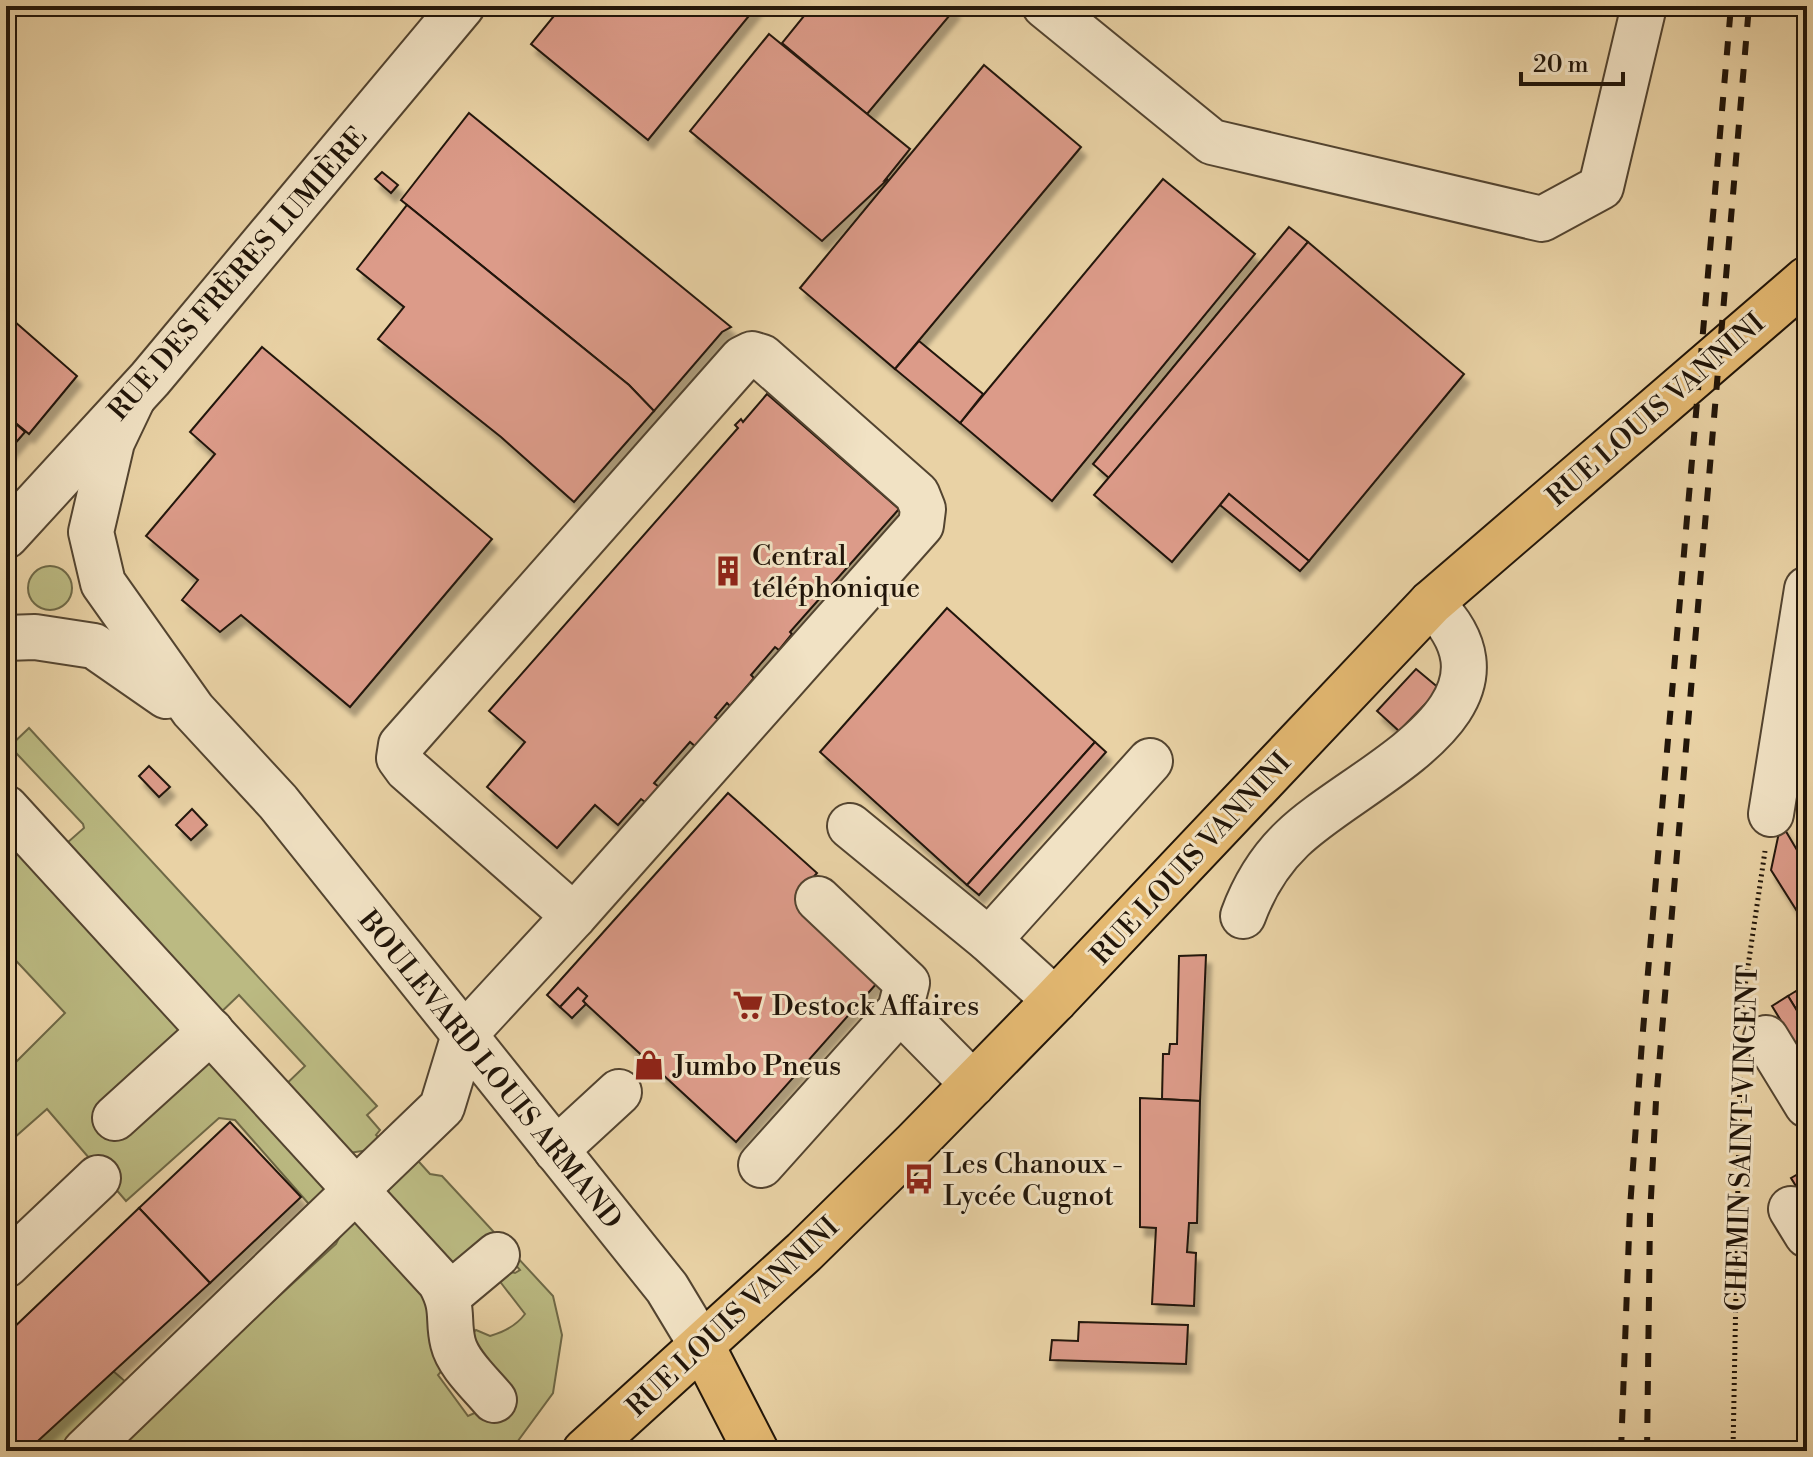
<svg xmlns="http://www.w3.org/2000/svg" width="1813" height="1457" font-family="'Libre Bodoni',serif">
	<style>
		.green { fill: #bbba82; stroke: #6e6846; stroke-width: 2 }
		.building { fill: #dc9b89; stroke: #211509; stroke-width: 2; filter: url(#shadow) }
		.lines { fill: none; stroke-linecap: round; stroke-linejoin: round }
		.minor-casing { stroke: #534430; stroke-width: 48 }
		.major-casing { stroke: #211509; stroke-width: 48 }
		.path { stroke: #211509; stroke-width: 5; stroke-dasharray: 2 4; stroke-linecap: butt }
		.minor { stroke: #f1e2c4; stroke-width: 44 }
		.major { stroke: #e4b972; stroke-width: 44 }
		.rail { stroke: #211509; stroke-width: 6; stroke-dasharray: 14 14; stroke-linecap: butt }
		.labels { text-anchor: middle; stroke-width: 6; stroke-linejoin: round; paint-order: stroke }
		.street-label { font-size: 28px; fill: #211509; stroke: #f1e2c4 }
		.poi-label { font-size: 28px; fill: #211509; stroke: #f1e2c4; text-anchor: start }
	</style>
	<defs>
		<filter id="shadow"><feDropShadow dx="5" dy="9" stdDeviation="2" flood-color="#0004"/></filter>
	</defs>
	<rect width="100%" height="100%" fill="#e9d2a5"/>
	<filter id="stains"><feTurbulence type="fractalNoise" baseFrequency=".0025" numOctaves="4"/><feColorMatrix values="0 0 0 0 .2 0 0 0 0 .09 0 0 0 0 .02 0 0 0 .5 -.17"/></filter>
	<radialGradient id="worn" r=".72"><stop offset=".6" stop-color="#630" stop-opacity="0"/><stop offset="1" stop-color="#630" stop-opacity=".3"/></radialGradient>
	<g class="green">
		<circle cx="50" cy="588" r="22"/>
		<path d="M29 728 377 1106 367 1115 380 1130 376 1135 382 1141 369 1150 342 1154 279 1091 305 1066 239 995 214 1019 59 850 84 828 83 824 17 754 6 764V750Z"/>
		<path d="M6 815 212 1050 324 1169V1192L316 1205 308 1203 235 1120 219 1118 126 1201 47 1109 6 1145V1072L65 1013 6 950Z"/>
		<path d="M411 1153 430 1174 442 1176 553 1296 562 1335 553 1393 512 1449 98 1451 153 1411 336 1244 340 1236 330 1227 358 1213 426 1273 451 1360 438 1375 468 1416 486 1408 468 1337 476 1330 490 1336C504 1332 516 1326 525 1314L498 1279 507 1271 515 1273 520 1270 496 1242 455 1268 386 1193 388 1178Z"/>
		<path d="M97 1357 127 1383 65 1451H6V1439Z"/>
	</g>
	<g class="building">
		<path d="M562 6H757L648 140 531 44Z"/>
		<path d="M812 6H951L955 9 867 114 782 43Z"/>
		<path d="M769 34 910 149 885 180 888 179 822 241 690 131Z"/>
		<path d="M984 65 1081 147 895 369 800 288Z"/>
		<path d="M469 113 731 327 722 332 654 411 629 385 401 200Z"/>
		<path d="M382 172 398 185 391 193 375 179Z"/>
		<path d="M1163 179 1255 254 1052 501 960 423Z"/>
		<path d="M407 205 629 385 654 411 574 502 501 437 378 339 404 307 357 269Z"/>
		<path d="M1289 227 1308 242 1109 478 1093 464Z"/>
		<path d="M1308 242 1464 374 1309 561 1229 494 1172 562 1094 495Z"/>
		<path d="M6 314 77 376 29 434 6 415Z"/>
		<path d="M919 341 983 394 960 423 895 369Z"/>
		<path d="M262 347 492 539 350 707 241 615 220 632 182 600 198 580 146 536 215 454 190 432Z"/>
		<path d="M767 394 899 509 790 632 792 634 779 650 775 647 751 675 754 678 730 706 727 703 715 717 719 720 696 747 690 742 654 783 659 787 645 802 641 799 618 825 595 805 557 848 487 787 525 742 489 711 738 428 735 425 741 419 743 422Z"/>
		<path d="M6 415 25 432 6 454Z"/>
		<path d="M1229 494 1309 561 1300 571 1220 505Z"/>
		<path d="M947 608 1095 742 967 885 820 752Z"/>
		<path d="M1416 669 1440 689 1399 731 1377 711Z"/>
		<path d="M1095 742 1106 752 979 895 967 885Z"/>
		<path d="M149 766 170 787 159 797 139 776Z"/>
		<path d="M728 793 817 873 799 894 885 974 736 1142 586 1004 583 1001 587 996 578 988 560 1007 547 995Z"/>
		<path d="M192 809 207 825 191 840 176 825Z"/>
		<path d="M1781 823 1807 867V927L1771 870Z"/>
		<path d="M1206 955 1200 1101 1162 1099 1163 1054H1169L1170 1044H1177L1179 956Z"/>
		<path d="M578 988 587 996 583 1001 586 1004 572 1018 560 1007Z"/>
		<path d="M1796 991 1807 1007V1027L1788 996Z"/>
		<path d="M1788 996 1807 1027V1049L1800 1052 1772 1006Z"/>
		<path d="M1140 1098 1200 1101 1197 1223H1189L1187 1252 1196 1253 1194 1306 1152 1304 1156 1228 1140 1227Z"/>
		<path d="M230 1122 301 1197 210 1283 139 1208Z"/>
		<path d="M1807 1169V1204L1791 1178Z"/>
		<path d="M139 1208 210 1283 27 1451H6V1335Z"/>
		<path d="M1079 1322 1188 1325 1186 1364 1050 1360 1052 1340 1078 1341Z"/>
	</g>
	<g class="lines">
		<g class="minor-casing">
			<g id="minor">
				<path d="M1045 6 1212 142 1542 219 1601 187 1644 6"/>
				<path d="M752 354 762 357 917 494 923 509 921 525 574 916 407 769 399 758 401 745 742 359Z"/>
				<path d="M133 398 112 442 91 532 103 583 193 710 278 802 667 1288 702 1346"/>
				<path d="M6 536 150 379 462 6"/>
				<path d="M6 638 35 637 94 646 166 696"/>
				<path d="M6 808 440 1282C455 1309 447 1319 453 1343 458 1364 481 1384 494 1400"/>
				<path d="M1771 814 1807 589"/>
				<path d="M850 826 989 940 1055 1000"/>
				<path d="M1243 916C1254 886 1269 861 1292 839 1355 777 1538 709 1431 603"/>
				<path d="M989 940 1150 761"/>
				<path d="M900 1010 973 1084"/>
				<path d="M1766 1038 1807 1105"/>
				<path d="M115 1118 211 1031"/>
				<path d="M556 1150 619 1092"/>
				<path d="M761 1165 900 1010 907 983 818 899"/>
				<path d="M1791 1209 1807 1235"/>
				<path d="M6 1265 98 1178"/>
				<path d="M448 1296 497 1255"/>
				<path d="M85 1451 442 1107 464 1035 574 916"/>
			</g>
		</g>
		<g class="major-casing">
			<g id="major">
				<path d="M702 1346 756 1451"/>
				<path d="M585 1451 804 1252 915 1143 1055 1000 1431 603 1807 279"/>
			</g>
		</g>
		<g class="path">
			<path d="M1742 1007 1765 851"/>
			<path d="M1733 1451 1740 1073"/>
		</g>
		<use href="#minor" class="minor"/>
		<use href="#major" class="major"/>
		<g class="rail">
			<path d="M1621 1451 1630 1208 1642 1042 1731 6"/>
			<path d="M1647 1451 1650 1216 1656 1101 1749 6"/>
		</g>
	</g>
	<defs>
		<g id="building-bare" transform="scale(2.4)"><path d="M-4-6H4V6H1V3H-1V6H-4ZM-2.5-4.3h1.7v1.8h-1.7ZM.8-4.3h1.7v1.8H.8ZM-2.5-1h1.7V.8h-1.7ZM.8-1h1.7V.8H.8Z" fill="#8f2418" stroke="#f1e2c4" stroke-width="2.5" paint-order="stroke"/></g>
		<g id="supermarket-bare" transform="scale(2.4)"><path d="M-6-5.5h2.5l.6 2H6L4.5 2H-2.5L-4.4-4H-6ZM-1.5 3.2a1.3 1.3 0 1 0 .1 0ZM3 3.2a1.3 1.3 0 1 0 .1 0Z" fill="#8f2418" stroke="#f1e2c4" stroke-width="2.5" paint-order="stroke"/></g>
		<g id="shop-bare" transform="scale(2.4)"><path d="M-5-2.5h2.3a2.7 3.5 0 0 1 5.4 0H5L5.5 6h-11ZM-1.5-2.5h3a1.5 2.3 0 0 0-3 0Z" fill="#8f2418" stroke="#f1e2c4" stroke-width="2.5" paint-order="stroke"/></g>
		<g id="bus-bare" transform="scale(2.4)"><path d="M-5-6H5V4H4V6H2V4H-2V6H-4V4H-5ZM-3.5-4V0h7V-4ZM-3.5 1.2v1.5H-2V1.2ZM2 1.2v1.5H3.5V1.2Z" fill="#8f2418" stroke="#f1e2c4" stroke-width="2.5" paint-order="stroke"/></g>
	</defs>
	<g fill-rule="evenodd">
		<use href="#building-bare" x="728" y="571"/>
		<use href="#supermarket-bare" x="748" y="1005"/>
		<use href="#shop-bare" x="649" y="1065"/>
		<use href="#bus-bare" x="919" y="1179"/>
	</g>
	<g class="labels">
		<g class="street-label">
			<text transform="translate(237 273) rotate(-49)" y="10">RUE DES FRÈRES LUMIÈRE</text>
			<text transform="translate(1655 409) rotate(-41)" y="10">RUE LOUIS VANNINI</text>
			<text transform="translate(1190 858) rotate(-47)" y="10">RUE LOUIS VANNINI</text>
			<text transform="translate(491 1069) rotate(51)" y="10">BOULEVARD LOUIS ARMAND</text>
			<text transform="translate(1741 1138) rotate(-88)" y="10">CHEMIN SAINT-VINCENT</text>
			<text transform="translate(732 1316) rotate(-43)" y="10">RUE LOUIS VANNINI</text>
		</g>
		<g class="poi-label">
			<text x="752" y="565">Central<tspan x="752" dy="32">téléphonique</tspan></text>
			<text x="772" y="1015">Destock Affaires</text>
			<text x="673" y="1075">Jumbo Pneus</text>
			<text x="943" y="1173">Les Chanoux -<tspan x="943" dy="32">Lycée Cugnot</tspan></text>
		</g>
	</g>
	<rect width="1813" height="1457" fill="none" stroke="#e9d2a5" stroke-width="32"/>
	<rect x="8" y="8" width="1797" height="1441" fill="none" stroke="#211509" stroke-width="4"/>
	<rect x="16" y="16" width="1781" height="1425" fill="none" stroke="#211509" stroke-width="2"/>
	<path d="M1521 72v12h102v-12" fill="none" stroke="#211509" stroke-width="4"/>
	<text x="1533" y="72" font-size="24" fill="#211509" stroke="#f1e2c4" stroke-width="6" paint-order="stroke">20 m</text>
	<rect width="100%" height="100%" filter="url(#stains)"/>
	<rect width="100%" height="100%" fill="url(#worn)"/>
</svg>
